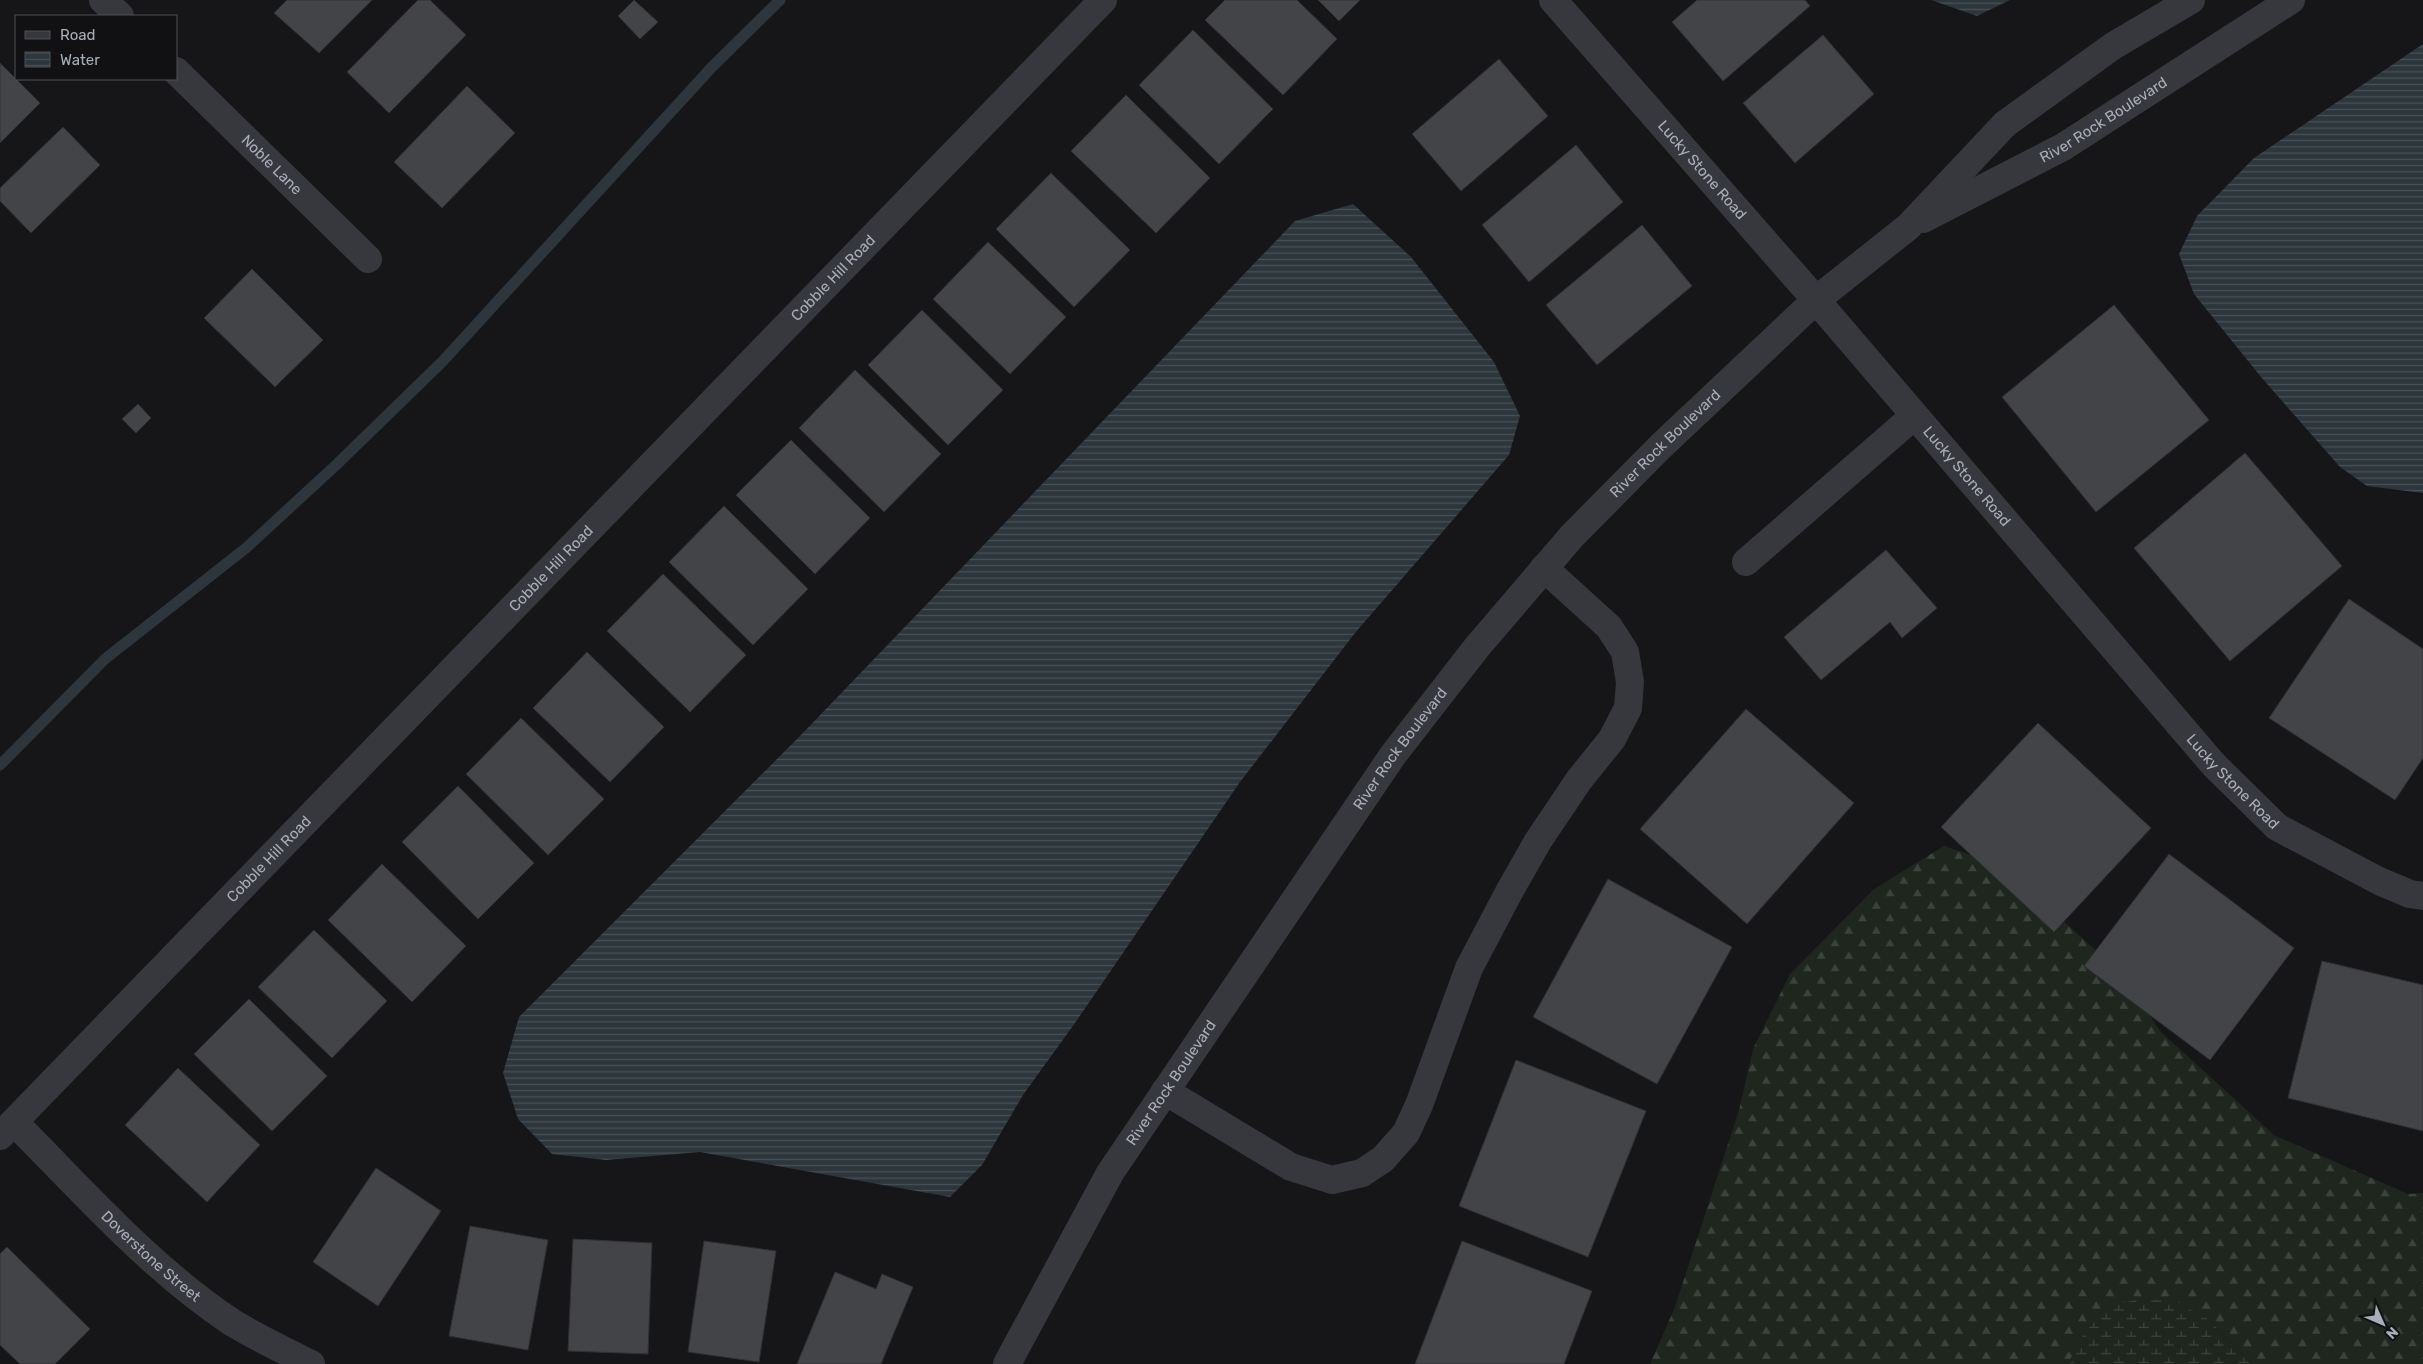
<svg xmlns="http://www.w3.org/2000/svg" width="2423" height="1364" font-family="Rubik,sans-serif">
	<style>
		.forest { fill: url(#forest-firs) }
		.wetland { fill: url(#wetland-marsh) }
		.water { fill: url(#water-rules) }
		.lines { fill: none; stroke-linecap: round; stroke-linejoin: round }
		.stream { stroke: #2c363c; stroke-width: 11 }
		.building { fill: #424448; stroke: #303034 }
		.minor { stroke: #37383d; stroke-width: 28 }
		.labels { text-anchor: middle; stroke-width: 4; stroke-linejoin: round; paint-order: stroke }
		.street-label { font-size: 15px; fill: #a8aeb8; stroke: #111113 }
	</style>
	<defs>
		<pattern id="forest-firs" width="22" height="20" patternUnits="userSpaceOnUse" patternTransform="scale(1.25)"><rect width="22" height="20" fill="#1e261e"/><path d="M5 1l3.5 6h-7zM16 11l3.5 6h-7z" fill="#3c433d"/></pattern>
		<pattern id="wetland-marsh" width="20" height="14" patternUnits="userSpaceOnUse" patternTransform="scale(1.25)"><rect width="20" height="14" fill="#1e261e"/><path d="M1 5h8M5 5V1M11 12h8M15 12V8" fill="none" stroke="#3c433d"/></pattern>
		<pattern id="water-rules" width="6" height="5" patternUnits="userSpaceOnUse" patternTransform="scale(1.25)"><rect width="6" height="5" fill="#2c363c"/><path d="M0 2.5h6" fill="none" stroke="#485156"/></pattern>
	</defs>
	<rect width="100%" height="100%" fill="#161618"/>
	<path class="forest" d="M1944 846 2001 865 2119 971 2161 1032 2274 1135 2408 1194 2423 1193V1364H2253L2205 1317 2177 1302 2108 1308 2071 1358V1364H1650L1675 1307 1739 1110 1753 1049 1790 974 1874 889Z"/>
	<path class="wetland" d="M2143 1298 2177 1302 2205 1317 2253 1364H2071C2071 1348 2095 1317 2108 1308 2117 1303 2133 1301 2143 1298Z"/>
	<g class="water">
		<path d="M1931 0H2010L1977 16Z"/>
		<path d="M2423 44V493L2367 486 2340 467 2261 377 2194 294 2179 254 2197 216 2254 158Z"/>
		<path d="M1353 204 1411 257 1494 362 1520 416 1509 455 1355 633 1240 782 1075 1023 1023 1095 982 1165 950 1197 700 1152 606 1160 552 1154 518 1119 503 1073 519 1017 799 737 1295 221Z"/>
	</g>
	<g class="lines">
		<path class="stream" d="M0 765 105 659 246 548 335 466 442 362 712 67 780 0"/>
	</g>
	<g class="building">
		<path d="M287 0H372L319 53 274 13Z"/>
		<path d="M418 0H430L466 35 389 113 347 72Z"/>
		<path d="M634 0 658 22 640 39 618 16Z"/>
		<path d="M1225 0H1297L1337 39 1283 95 1205 20Z"/>
		<path d="M1318 0H1360L1339 21Z"/>
		<path d="M1697 0H1805L1810 6 1723 81 1672 22Z"/>
		<path d="M1193 30 1273 109 1219 164 1139 85Z"/>
		<path d="M1823 35 1874 94 1795 163 1743 103Z"/>
		<path d="M1499 59 1548 116 1461 191 1412 134Z"/>
		<path d="M0 63 40 103 0 143Z"/>
		<path d="M467 86 515 133 442 208 394 162Z"/>
		<path d="M1126 95 1210 178 1156 233 1071 151Z"/>
		<path d="M63 127 100 165 31 233 0 201V188Z"/>
		<path d="M1576 145 1623 202 1529 282 1482 225Z"/>
		<path d="M1051 173 1130 250 1074 307 996 229Z"/>
		<path d="M1642 225 1692 286 1597 365 1546 305Z"/>
		<path d="M988 242 1066 317 1010 374 933 299Z"/>
		<path d="M252 269 323 340 275 387 204 318Z"/>
		<path d="M2114 305 2209 420 2096 512 2002 397Z"/>
		<path d="M922 310 1003 390 948 445 868 365Z"/>
		<path d="M855 370 941 454 884 512 799 428Z"/>
		<path d="M138 404 151 418 136 433 122 419Z"/>
		<path d="M791 440 870 518 815 574 736 495Z"/>
		<path d="M2245 453 2342 566 2230 661 2134 548Z"/>
		<path d="M724 506 808 589 753 645 669 562Z"/>
		<path d="M1886 550 1937 608 1902 638 1890 622 1821 680 1784 637Z"/>
		<path d="M663 574 746 655 690 712 607 631Z"/>
		<path d="M2349 599 2423 649V758L2395 800 2269 718Z"/>
		<path d="M587 652 664 727 610 782 533 708Z"/>
		<path d="M1746 709 1854 803 1747 924 1640 829Z"/>
		<path d="M521 718 604 799 548 855 466 774Z"/>
		<path d="M2038 723 2151 828 2054 932 1941 827Z"/>
		<path d="M458 786 534 863 478 919 402 842Z"/>
		<path d="M2169 854 2294 948 2210 1060 2084 966Z"/>
		<path d="M382 864 466 946 412 1002 328 920Z"/>
		<path d="M1608 879 1732 947 1657 1084 1533 1017Z"/>
		<path d="M314 930 387 1001 332 1058 258 987Z"/>
		<path d="M2322 961 2423 985V1131L2288 1098Z"/>
		<path d="M249 999 327 1076 272 1131 194 1054Z"/>
		<path d="M1516 1060 1646 1111 1588 1257 1459 1206Z"/>
		<path d="M178 1068 260 1145 207 1202 125 1125Z"/>
		<path d="M376 1168 441 1211 378 1306 313 1262Z"/>
		<path d="M470 1226 548 1240 528 1350 449 1336Z"/>
		<path d="M573 1239 652 1243 648 1354 568 1351Z"/>
		<path d="M704 1241 776 1251 759 1362 688 1352Z"/>
		<path d="M1462 1241 1592 1291 1564 1364H1415Z"/>
		<path d="M7 1247 90 1329 55 1364H20L0 1345V1254Z"/>
		<path d="M835 1272 876 1289 882 1274 913 1287 881 1364H797Z"/>
	</g>
	<g class="lines">
		<g class="minor">
			<path d="M103 0 120 16"/>
			<path id="s1" d="M1553 0 1816 300 2214 765 2277 827 2379 881 2410 894 2423 896"/>
			<path id="s2" d="M176 71 368 259"/>
			<path id="s3" d="M1923 219 2063 147 2291 0"/>
			<path d="M1746 562 1914 416"/>
			<path d="M1165 1091 1291 1167 1332 1180 1362 1173 1383 1159 1406 1133 1419 1105 1469 968 1509 892 1538 841 1579 780 1612 739 1628 708 1630 682 1625 652 1609 627 1544 568"/>
			<path id="s4" d="M14 1122C83 1191 151 1269 233 1323 258 1338 285 1351 311 1364"/>
			<path id="s5" d="M0 1136 1103 0"/>
			<path id="s6" d="M1007 1364 1110 1173 1393 755 1477 647 1572 536 1661 446 1816 300 1908 227 2005 124 2113 46 2191 0"/>
		</g>
	</g>
	<g class="labels">
		<g class="street-label">
			<text dy="5" stroke="none"><textPath href="#s3" startOffset="206">River Rock Boulevard</textPath></text>
			<text dy="5" stroke="none"><textPath href="#s2" startOffset="134">Noble Lane</textPath></text>
			<text dy="5" stroke="none"><textPath href="#s1" startOffset="226">Lucky Stone Road</textPath></text>
			<text dy="5" stroke="none"><textPath href="#s5" startOffset="1196">Cobble Hill Road</textPath></text>
			<text dy="5" stroke="none"><textPath href="#s6" startOffset="1136">River Rock Boulevard</textPath></text>
			<text dy="5" stroke="none"><textPath href="#s1" startOffset="631">Lucky Stone Road</textPath></text>
			<text dy="5" stroke="none"><textPath href="#s5" startOffset="791">Cobble Hill Road</textPath></text>
			<text dy="5" stroke="none"><textPath href="#s6" startOffset="731">River Rock Boulevard</textPath></text>
			<text dy="5" stroke="none"><textPath href="#s1" startOffset="1036">Lucky Stone Road</textPath></text>
			<text dy="5" stroke="none"><textPath href="#s5" startOffset="386">Cobble Hill Road</textPath></text>
			<text dy="5" stroke="none"><textPath href="#s6" startOffset="326">River Rock Boulevard</textPath></text>
			<text dy="5" stroke="none"><textPath href="#s4" startOffset="192">Doverstone Street</textPath></text>
		</g>
	</g>
	<rect x="15" y="15" width="162" height="65" fill="#111113" stroke="#4d5055"/>
	<rect x="25" y="31" width="25" height="8" fill="#37383d" stroke="#4d5055"/>
	<text x="60" y="40" font-size="15" fill="#a8aeb8">Road</text>
	<rect x="25" y="52" width="25" height="15" fill="url(#water-rules)" stroke="#4d5055"/>
	<text x="60" y="65" font-size="15" fill="#a8aeb8">Water</text>
	<g transform="translate(2383 1324) rotate(135)" stroke="#111113" stroke-width="4" paint-order="stroke">
	<path d="M0-4L9 19L0 12L-9 19Z" fill="#a8aeb8"/>
	<text y="-8" font-size="14" font-weight="bold" text-anchor="middle" fill="#a8aeb8">N</text>
	</g>
</svg>
